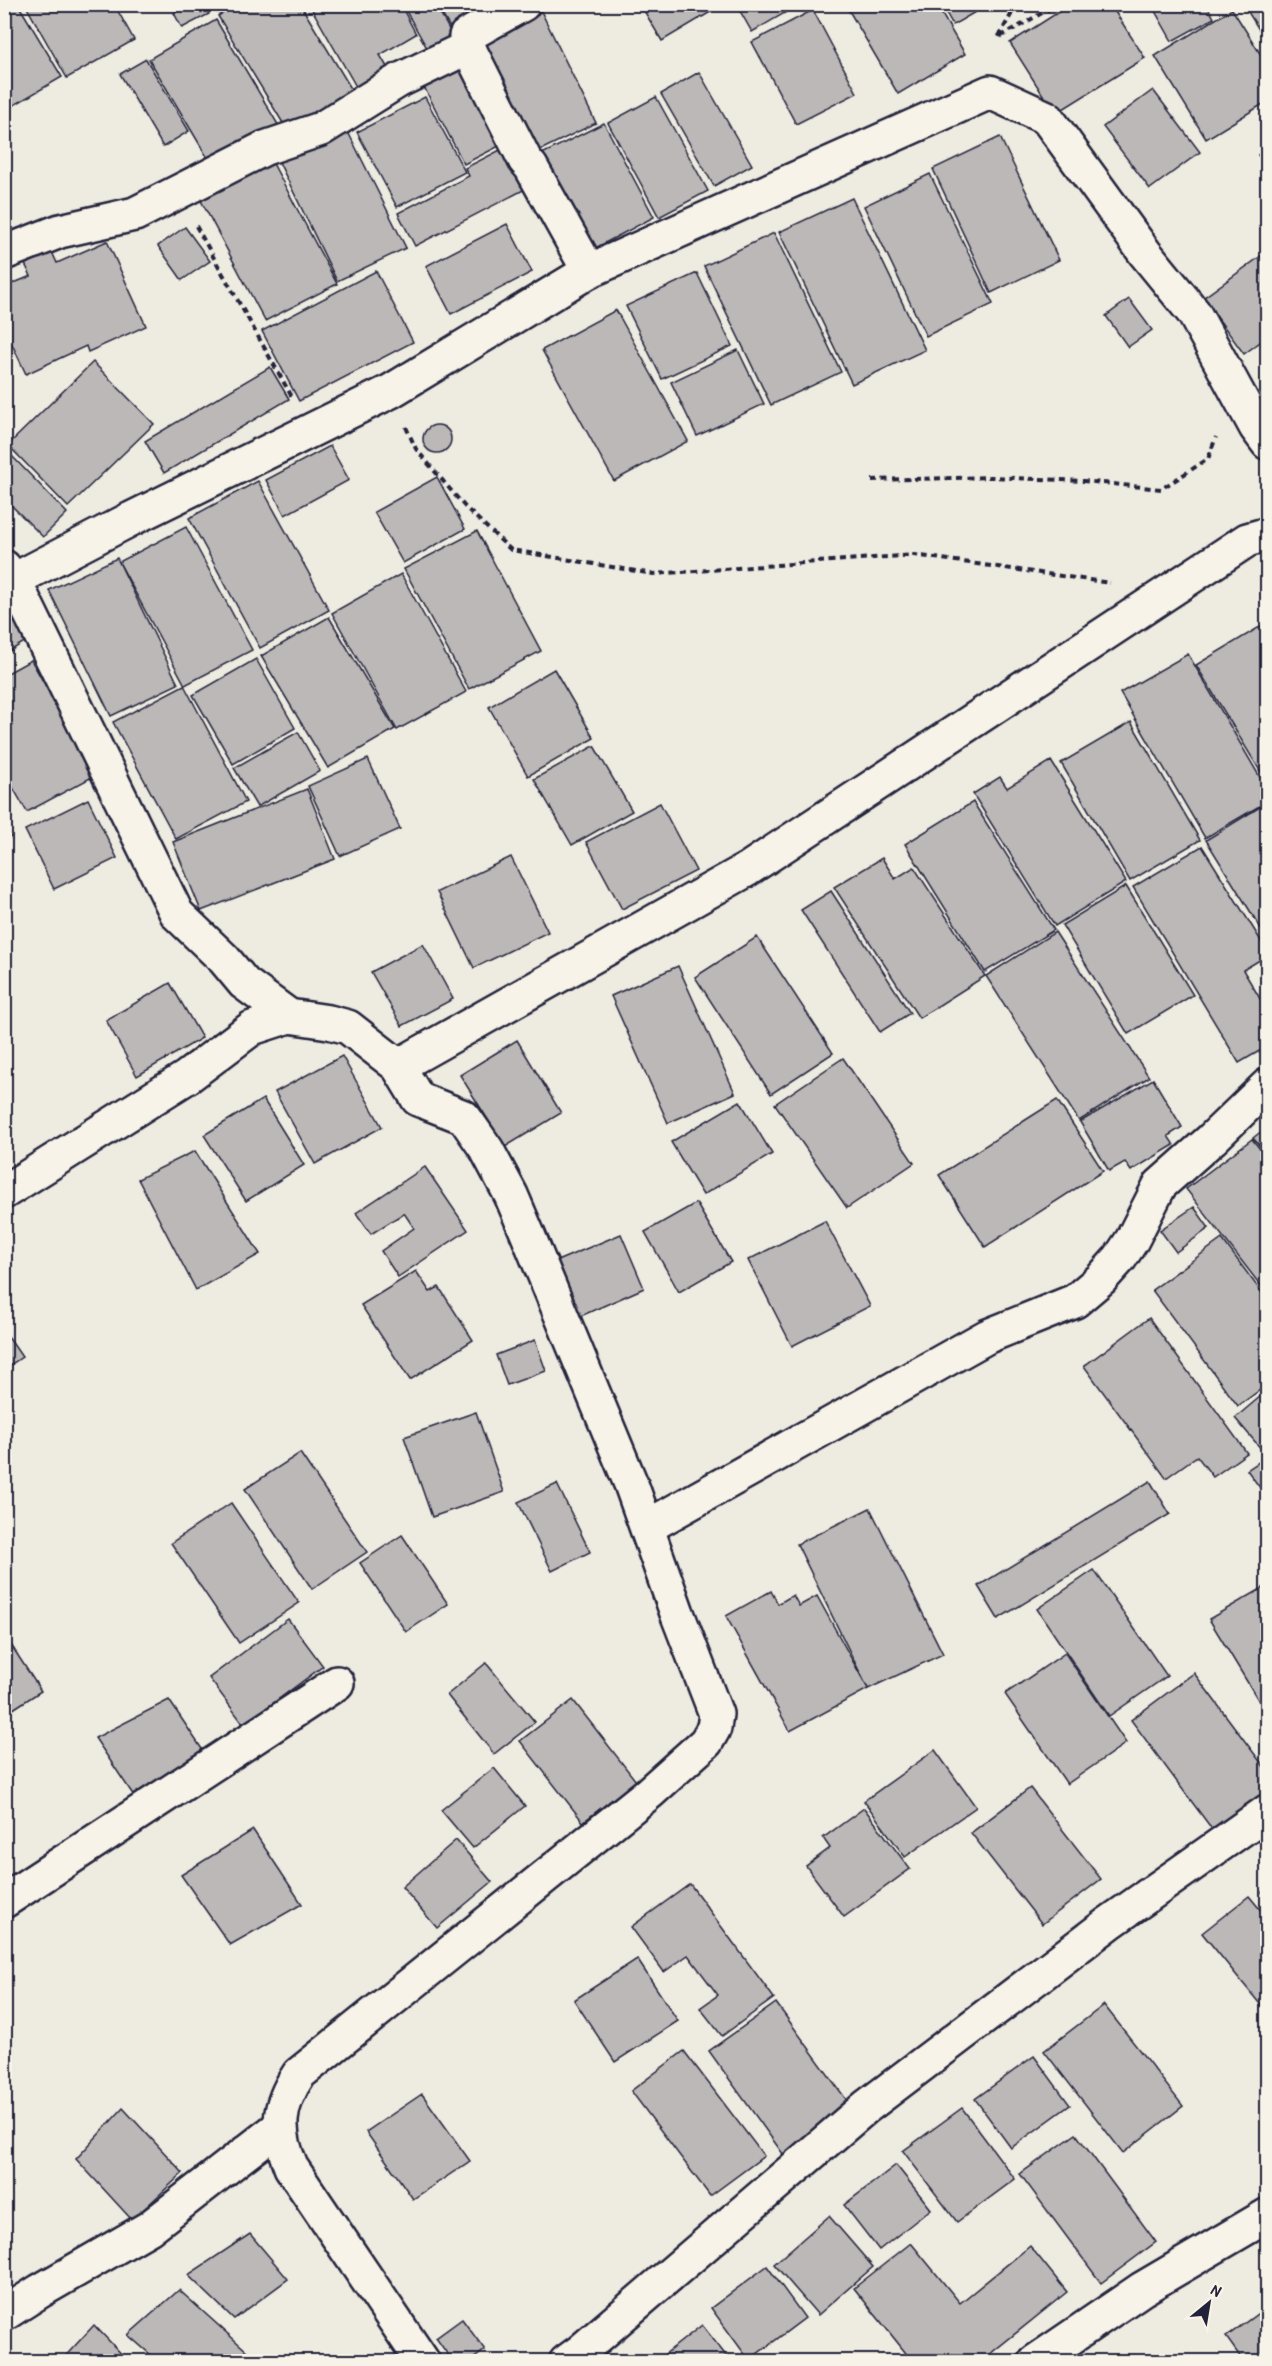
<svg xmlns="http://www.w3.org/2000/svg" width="1272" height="2366" font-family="'Patrick Hand',sans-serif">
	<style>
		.building { fill: #bbb8b7; stroke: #22223b; stroke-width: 1.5 }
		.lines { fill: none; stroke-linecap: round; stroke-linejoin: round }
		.minor-casing { stroke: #22223b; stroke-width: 38 }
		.path { stroke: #22223b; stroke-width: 4; stroke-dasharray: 6 4.5; stroke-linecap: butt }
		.minor { stroke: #f7f3e8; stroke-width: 33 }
	</style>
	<rect width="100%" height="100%" fill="#eeebe1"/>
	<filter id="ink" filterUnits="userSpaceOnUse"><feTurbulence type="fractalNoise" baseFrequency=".0167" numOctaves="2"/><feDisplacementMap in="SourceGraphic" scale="12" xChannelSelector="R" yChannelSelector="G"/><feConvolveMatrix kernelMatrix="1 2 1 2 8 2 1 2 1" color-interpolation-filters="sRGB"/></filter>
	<g filter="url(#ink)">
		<g class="building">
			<path d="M4 4H18L62 77 4 111Z"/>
			<path d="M25 4H114L134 40 67 78Z"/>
			<path d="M190 4H203L209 14 182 28 174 13Z"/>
			<path d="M213 4H232L218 13Z"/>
			<path d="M237 4H300L355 95 289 133 218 16Z"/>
			<path d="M309 4H400L416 34 380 55 390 72 358 90Z"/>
			<path d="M402 4H435L452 35 427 48Z"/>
			<path d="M436 4H502L453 33Z"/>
			<path d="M640 4H724L662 41Z"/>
			<path d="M736 4H800L752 32Z"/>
			<path d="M845 4H936L965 54 898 94Z"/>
			<path d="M941 4H989L953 25Z"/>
			<path d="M1071 4H1110L1145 58 1055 114 1010 43Z"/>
			<path d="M1151 4H1206L1214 18 1172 41Z"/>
			<path d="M1243 4H1268V44Z"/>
			<path d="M538 5 596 123 526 157 467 39Z"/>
			<path d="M1232 9 1268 66V101L1206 139 1155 56Z"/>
			<path d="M813 10 857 93 796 124 752 42Z"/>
			<path d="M216 20 283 133 216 172 149 59Z"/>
			<path d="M146 59 189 131 163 147 120 74Z"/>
			<path d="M470 61 511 140 464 164 423 85Z"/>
			<path d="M699 72 752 165 714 186 661 94Z"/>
			<path d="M1153 90 1200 152 1150 189 1103 127Z"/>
			<path d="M425 97 465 172 397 207 357 132Z"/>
			<path d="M656 97 708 191 659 217 608 123Z"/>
			<path d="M604 123 654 217 584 254 534 158Z"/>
			<path d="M344 124 406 248 337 281 276 156Z"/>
			<path d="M1000 137 1059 260 991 293 933 169Z"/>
			<path d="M512 144 533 185 415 246 398 213 469 176 465 168Z"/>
			<path d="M1268 148V169L1258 155Z"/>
			<path d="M269 156 337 284 265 321 197 193Z"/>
			<path d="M930 174 993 304 926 336 864 206Z"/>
			<path d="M852 198 925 350 852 384 779 232Z"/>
			<path d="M507 224 532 272 451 314 426 266Z"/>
			<path d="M185 227 210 261 182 280 158 246Z"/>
			<path d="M774 233 841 372 771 405 704 266Z"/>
			<path d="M107 241 146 326 88 352 86 346 26 374 4 327V287L31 276 25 264 52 252 57 263Z"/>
			<path d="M1268 251V336L1244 354 1203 298Z"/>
			<path d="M376 271 413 342 299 401 262 331Z"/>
			<path d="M697 273 732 346 662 379 626 306Z"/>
			<path d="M1129 299 1152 330 1128 347 1106 316Z"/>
			<path d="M616 310 688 441 614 481 542 350Z"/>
			<path d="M738 350 764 404 697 436 671 382Z"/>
			<path d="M93 362 154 424 68 507 8 445Z"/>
			<path d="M270 367 289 399 164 473 145 441Z"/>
			<circle cx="437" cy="439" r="14"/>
			<path d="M330 446 349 480 285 515 266 480Z"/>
			<path d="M11 455 67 513 43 537 4 498V461Z"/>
			<path d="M437 477 465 529 403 563 374 512Z"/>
			<path d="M258 481 329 610 260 648 189 518Z"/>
			<path d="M186 527 252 650 185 685 119 562Z"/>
			<path d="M477 531 541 651 469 689 404 569Z"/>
			<path d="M117 558 178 684 111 716 49 590Z"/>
			<path d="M401 574 466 692 397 730 332 613Z"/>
			<path d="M4 603 29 639 4 655Z"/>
			<path d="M329 617 395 729 328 768 261 656Z"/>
			<path d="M1268 622V784L1196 665Z"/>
			<path d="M1188 654 1268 791V801L1205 838 1120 693Z"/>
			<path d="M256 659 295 728 233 764 193 695Z"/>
			<path d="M31 660 96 775 27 812 4 772V675Z"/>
			<path d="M554 669 594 738 528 776 489 707Z"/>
			<path d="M184 685 246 802 176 839 113 722Z"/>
			<path d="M1131 722 1200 840 1130 881 1061 763Z"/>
			<path d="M298 732 320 771 257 807 234 768Z"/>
			<path d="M594 746 632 811 572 845 534 779Z"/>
			<path d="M368 759 400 829 340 856 308 786Z"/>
			<path d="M1051 761 1126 882 1055 926 973 794 1000 777 1007 788Z"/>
			<path d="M307 789 335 859 201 911 173 842Z"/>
			<path d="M88 799 117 858 54 889 25 830Z"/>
			<path d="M973 802 1054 930 985 972 905 844Z"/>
			<path d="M1268 802V940L1206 840Z"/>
			<path d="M660 803 696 871 622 909 586 842Z"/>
			<path d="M4 823 11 837 4 840Z"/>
			<path d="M1202 846 1268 952V955L1243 970 1268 1012V1046L1239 1063 1133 887Z"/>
			<path d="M511 857 548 932 474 968 437 892Z"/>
			<path d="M882 858 895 879 914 867 985 976 919 1018 834 887Z"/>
			<path d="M1126 886 1193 995 1128 1034 1062 925Z"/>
			<path d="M831 891 910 1013 880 1032 801 910Z"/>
			<path d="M1055 932 1149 1077 1079 1121 986 976Z"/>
			<path d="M757 937 833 1053 771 1094 695 977Z"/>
			<path d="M423 944 453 999 402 1026 371 972Z"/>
			<path d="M678 966 735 1093 668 1123 611 996Z"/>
			<path d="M170 983 202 1038 137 1076 106 1020Z"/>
			<path d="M517 1040 561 1113 505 1147 460 1075Z"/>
			<path d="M342 1056 382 1127 315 1164 275 1092Z"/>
			<path d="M843 1058 914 1163 847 1208 775 1104Z"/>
			<path d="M1153 1079 1182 1127 1168 1136 1174 1145 1131 1171 1125 1162 1109 1171 1080 1122Z"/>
			<path d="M263 1099 304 1165 246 1201 204 1135Z"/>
			<path d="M1057 1100 1103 1171 985 1247 939 1175Z"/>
			<path d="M740 1101 772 1154 703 1195 671 1142Z"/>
			<path d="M1268 1126V1155L1253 1138Z"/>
			<path d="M1252 1139 1268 1159V1295L1186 1189Z"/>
			<path d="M195 1151 260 1254 196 1290 138 1179Z"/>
			<path d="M425 1167 468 1230 398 1277 381 1251 414 1228 404 1213 371 1234 356 1213Z"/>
			<path d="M696 1203 731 1262 679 1292 645 1232Z"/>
			<path d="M1194 1207 1209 1228 1176 1252 1160 1230Z"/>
			<path d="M825 1221 870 1306 792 1346 748 1260Z"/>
			<path d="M621 1234 644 1288 574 1319 550 1264Z"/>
			<path d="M1222 1239 1268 1301V1384L1238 1406 1152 1290Z"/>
			<path d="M416 1271 430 1292 439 1287 473 1340 410 1380 361 1305Z"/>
			<path d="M1149 1318 1247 1453 1213 1477 1197 1456 1166 1478 1084 1366Z"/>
			<path d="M4 1331 22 1357 4 1369Z"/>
			<path d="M535 1340 546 1371 507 1385 496 1355Z"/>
			<path d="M1268 1390V1457L1235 1418Z"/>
			<path d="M476 1412 504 1492 432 1517 404 1437Z"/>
			<path d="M300 1453 367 1552 312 1589 245 1489Z"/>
			<path d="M1268 1456V1499L1247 1470Z"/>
			<path d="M1150 1481 1170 1514 998 1619 978 1586Z"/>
			<path d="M557 1484 590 1552 552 1571 518 1502Z"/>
			<path d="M231 1503 299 1603 239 1643 171 1543Z"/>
			<path d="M870 1508 943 1654 868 1689 797 1544Z"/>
			<path d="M402 1535 448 1604 406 1632 360 1563Z"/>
			<path d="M1094 1570 1167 1676 1109 1716 1037 1609Z"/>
			<path d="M1268 1585V1716L1209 1619Z"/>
			<path d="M771 1591 778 1604 793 1595 799 1606 817 1596 868 1689 790 1731 726 1616Z"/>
			<path d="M288 1619 323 1666 244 1725 209 1678Z"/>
			<path d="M4 1634 41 1691 4 1715Z"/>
			<path d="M1065 1653 1126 1743 1067 1784 1005 1694Z"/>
			<path d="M486 1663 535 1722 494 1754 447 1695Z"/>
			<path d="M1194 1673 1268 1772V1789L1212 1829 1131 1720Z"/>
			<path d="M169 1700 206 1755 134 1796 95 1738Z"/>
			<path d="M573 1700 636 1781 583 1822 520 1741Z"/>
			<path d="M935 1750 976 1807 905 1857 864 1801Z"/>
			<path d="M494 1768 525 1806 473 1848 441 1810Z"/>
			<path d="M1030 1788 1101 1879 1042 1924 971 1833Z"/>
			<path d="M864 1808 910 1869 844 1917 806 1866 830 1848 823 1838Z"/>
			<path d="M253 1830 302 1904 230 1945 181 1875Z"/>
			<path d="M456 1840 492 1882 437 1928 402 1887Z"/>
			<path d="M690 1884 774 1998 722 2036 700 2008 718 1995 688 1955 664 1972 631 1927Z"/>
			<path d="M1268 1889V1901L1262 1892Z"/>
			<path d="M1249 1896 1268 1919V2014L1202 1933Z"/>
			<path d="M637 1959 678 2021 615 2062 574 2000Z"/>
			<path d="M776 2003 851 2106 783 2154 709 2051Z"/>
			<path d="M1104 2005 1183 2106 1123 2153 1044 2051Z"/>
			<path d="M684 2051 764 2156 710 2196 631 2091Z"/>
			<path d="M1034 2056 1070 2105 1011 2148 975 2099Z"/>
			<path d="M422 2094 470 2161 413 2199 366 2132Z"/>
			<path d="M123 2108 183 2173 132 2220 76 2159Z"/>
			<path d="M962 2108 1015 2179 957 2222 903 2151Z"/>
			<path d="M1076 2134 1156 2242 1101 2283 1020 2174Z"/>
			<path d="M896 2165 931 2209 879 2250 844 2205Z"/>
			<path d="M829 2216 873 2267 818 2315 774 2264Z"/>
			<path d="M250 2234 288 2279 234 2319 188 2275Z"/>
			<path d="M911 2243 960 2303 1030 2246 1067 2292 980 2362H913L854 2288Z"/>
			<path d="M767 2266 805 2318 749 2360 711 2308Z"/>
			<path d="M179 2290 259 2362H159L128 2335Z"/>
			<path d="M1268 2306V2362H1244L1226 2337Z"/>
			<path d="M462 2319 485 2350 469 2362H453L436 2338Z"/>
			<path d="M94 2325 129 2362H60Z"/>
			<path d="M702 2325 731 2362H655Z"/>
		</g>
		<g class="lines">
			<g class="minor-casing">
				<g id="minor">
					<path d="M468 47 525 160 531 167 589 271"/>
					<path d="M4 253 60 231 135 214 265 148 321 129 398 81 468 47 466 36 523 4"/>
					<path d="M4 567 14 580 177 914 224 959 244 983 289 1016 329 1022 348 1027 398 1066 418 1099 464 1117 487 1150 511 1195 528 1235 631 1484 677 1613 716 1714 714 1728 706 1742 649 1793 299 2074C277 2107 276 2131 291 2167L423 2362"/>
					<path d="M14 580 131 519 391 391 589 271 990 92 1047 118 1145 253 1194 313 1256 427 1268 443"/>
					<path d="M398 1066 748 869 1247 540 1268 534"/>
					<path d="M4 1192 187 1077 252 1028 289 1016"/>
					<path d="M647 1527 988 1336 1075 1301 1101 1279 1120 1258 1132 1240 1160 1185 1212 1139 1268 1085"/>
					<path d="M4 1901 337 1683"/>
					<path d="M4 2314 40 2291 149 2228 279 2127"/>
					<path d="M566 2362 581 2351 866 2107 1109 1923 1268 1811"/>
					<path d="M1035 2362 1142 2289 1268 2215"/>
				</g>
			</g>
			<g class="path">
				<path d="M1017 4 998 38 1058 4"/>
				<path d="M196 226 292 397"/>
				<path d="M406 427 416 449 465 507 511 550 654 574 914 555 1110 583"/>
				<path d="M872 480 992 477 1084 481 1161 489 1208 459 1216 437"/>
			</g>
			<use href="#minor" class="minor"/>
		</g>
	</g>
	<rect width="1272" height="2366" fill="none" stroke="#f7f3e8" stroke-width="24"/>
	<rect x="12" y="12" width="1248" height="2342" fill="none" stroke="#22223b" stroke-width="2" filter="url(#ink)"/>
	<g transform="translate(1209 2303) rotate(30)" stroke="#f7f3e8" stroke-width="4.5" paint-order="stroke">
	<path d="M0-4.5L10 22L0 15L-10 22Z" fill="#22223b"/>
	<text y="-9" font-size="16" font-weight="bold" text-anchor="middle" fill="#22223b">N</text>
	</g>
</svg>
